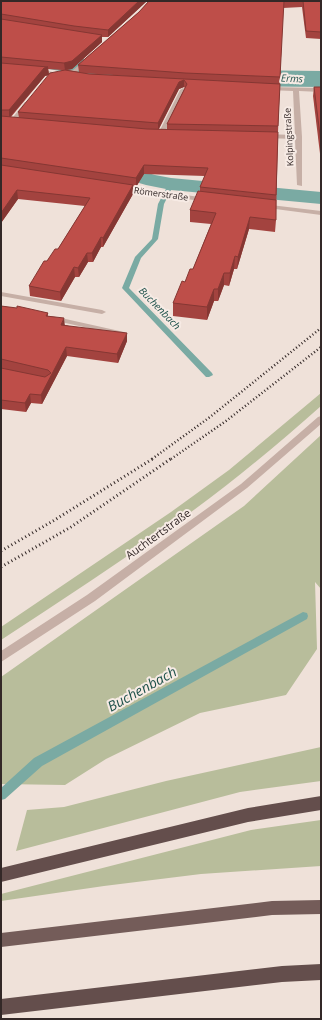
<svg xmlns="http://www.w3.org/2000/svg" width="322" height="1020" font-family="'Open Sans',sans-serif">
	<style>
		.green { fill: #b8bd9b }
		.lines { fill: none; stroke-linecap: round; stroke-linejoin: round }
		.stream { fill: #7aaaa3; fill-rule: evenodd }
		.canal { fill: #7aaaa3; fill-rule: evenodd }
		.river { fill: #7aaaa3; fill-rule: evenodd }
		.minor { fill: #c6afa6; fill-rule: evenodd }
		.primary { fill: #745c59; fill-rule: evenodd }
		.trunk { fill: #644e4c; fill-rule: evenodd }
		.rail-far1 { stroke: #332827; stroke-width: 2.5; stroke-dasharray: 1 2.5; stroke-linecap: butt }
		.rail { stroke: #332827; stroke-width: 3; stroke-dasharray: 1 3; stroke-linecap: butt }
		.wall { fill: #a3433f; fill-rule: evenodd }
		.shaded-wall { fill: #853733 }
		.building { fill: #be4e49; stroke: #853733 }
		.labels { text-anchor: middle; stroke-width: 4; stroke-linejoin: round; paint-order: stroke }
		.far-street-label { font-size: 9px; fill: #332827; stroke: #f7ebe5 }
		.far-water-label { font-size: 10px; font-style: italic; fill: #1f524b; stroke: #f7ebe5 }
		.street-label { font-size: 11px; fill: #332827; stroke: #f7ebe5 }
		.near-water-label { font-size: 14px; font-style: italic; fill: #1f524b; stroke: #f7ebe5 }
	</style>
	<rect width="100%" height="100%" fill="#efe1d9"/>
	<g class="green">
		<path d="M321 393V406C276 446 229 485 180 520 121 561 61 601 1 640V627L171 512 229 470Z"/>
		<path d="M321 435V589L315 582 317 649 286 695 200 713 106 759 65 785 1 784V677L244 506Z"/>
		<path d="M321 747V781L240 792 16 851 27 810 64 807 166 781Z"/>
		<path d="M321 820V866L201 874 104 886 1 901V894L251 830Z"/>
	</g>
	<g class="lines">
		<g class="stream">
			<path d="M169 183 174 184 164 204 158 239 141 258 129 288 212 373 213 375 209 377H206L122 288 135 257 152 239 158 204Z"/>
			<path d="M303 612 307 613 308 616 307 619 42 766 5 799 1 800V788L34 758Z"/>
		</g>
		<path class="canal" d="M101 160 155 175 171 178 321 192V204L171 190 146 185 94 170 91 166 94 162Z"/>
		<path class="river" d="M1 45 108 63 226 70 321 71V87L226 86 108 79 1 61Z"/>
		<g class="minor">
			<path d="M88 58 91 60 90 61 77 72 68 74V76L66 77 32 71 35 69 59 73 73 70Z"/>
			<path d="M266 87 321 88V92L299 91 302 137V186L297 185 295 139 264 138 261 136 264 134 295 135 293 91 268 90 266 89Z"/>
			<path d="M183 88 186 90 164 134 159 135 158 134 180 90Z"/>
			<path d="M25 102 30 103 14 123H10V121Z"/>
			<path d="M120 186 207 198 210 200 207 202 118 189V187Z"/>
			<path d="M262 204 321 211V215L260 207 259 206Z"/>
			<path d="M1 292 102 310 106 312 102 314 1 296Z"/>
			<path d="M49 316H52L124 332 128 334 124 336 52 320H49Z"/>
			<path d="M321 416V424L247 488 95 601 1 662V651L87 595 241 484 318 417Z"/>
		</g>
		<path class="primary" d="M321 900V914L272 915 1 947V933L272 901Z"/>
		<g class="trunk">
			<path d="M321 796V810L248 822 1 882V868L248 808Z"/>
			<path d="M321 964V980L282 982 1 1015V999L282 966Z"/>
		</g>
		<g class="rail-far1">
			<path d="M152 459 210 417 321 328"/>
			<path d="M171 459 226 421 321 347"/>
		</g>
		<g class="rail">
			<path d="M1 551 53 521 154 458"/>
			<path d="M1 567 71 527 172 458"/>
		</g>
	</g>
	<g class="wall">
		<path d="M1 1H147L108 37H102V42L72 69 67 70 79 72 78 65 139 12 149 1H321V39L306 38 302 7 283 8 278 132 276 220 275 232 249 229 237 269H234L229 286 224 285 218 301H214L207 320 173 316V303L185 282 193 269 211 224 190 222V210L200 191V187L205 176 144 174 136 187H133V194L103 247H101L93 262H88L79 277H75L61 301 30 296 29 286 47 261 58 249 85 206 18 199 1 223ZM48 69 62 70 18 112 19 118 11 117 45 76 49 75ZM80 73 131 76 89 74ZM184 87 185 88 167 124V130L159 129 179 89Z"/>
		<path d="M314 87H321V162L313 96Z"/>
		<path d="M1 306 48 313V316L65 325 127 341 118 363 67 356 42 404 31 403 26 412 1 409Z"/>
	</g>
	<g class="shaded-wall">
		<path d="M139 1H147L108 37V30Z"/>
		<path d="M102 35V42L72 69 65 70 64 63Z"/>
		<path d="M48 67 49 75 45 76 9 118V110L44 68Z"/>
		<path d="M184 80V87L179 89 158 130V123L179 82Z"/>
		<path d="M144 165V174L136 187V178Z"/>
		<path d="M133 185V194L103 247V238Z"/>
		<path d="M17 190 18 199 1 223V213Z"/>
		<path d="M250 217 249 229 237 269 238 257Z"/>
		<path d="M101 237V247L93 262 92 253Z"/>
		<path d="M87 253 88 262 79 277 78 268Z"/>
		<path d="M235 256 234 269 229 286 230 273Z"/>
		<path d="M74 267 75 277 61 301 60 292Z"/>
		<path d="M224 273V285L218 301V289Z"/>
		<path d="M214 289V301L207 320V307Z"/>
		<path d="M64 318 65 327 61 325Z"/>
		<path d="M127 333V341L118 363 117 354Z"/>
		<path d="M66 347 67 356 42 404 41 395Z"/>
		<path d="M30 394 31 403 26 412 25 403Z"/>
	</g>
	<g class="building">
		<path d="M1 1H139L108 30 74 26 1 14Z"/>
		<path d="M149 1H284L280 77 185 73 78 65 139 12Z"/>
		<path d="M303 1H321V32L306 31Z"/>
		<path d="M1 19 102 35 72 61 64 63 1 57Z"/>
		<path d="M1 63 48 67 44 68 9 110H1Z"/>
		<path d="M65 70 89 74 280 84 278 126 167 124 187 84 184 80 179 82 158 123 18 112 50 73Z"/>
		<path d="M314 87H321V143Z"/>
		<path d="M1 116 147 129 278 132 276 195 200 187 208 168 144 165 136 178 1 158Z"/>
		<path d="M1 165 133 185 103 238 101 237 92 253H87L78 268 74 267 60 292 29 286 44 261H47L55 249H58L90 198 17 190 1 213Z"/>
		<path d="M198 191 276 200V220L250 217 238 257 235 256 230 273H224L218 289H214L207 307 173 303 182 281 185 282 190 269H193L216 213 190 210Z"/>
		<path d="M1 306 17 308V306L48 313 46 316 64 318 61 325 127 333 117 354 66 347 41 395 30 394 25 403 1 400V368L45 377 51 373 48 370 1 359Z"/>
	</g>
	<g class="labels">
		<g class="far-street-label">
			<text transform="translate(289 137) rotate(-93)" y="3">Kolpingstraße</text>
			<text transform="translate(161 194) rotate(8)" y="3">Römerstraße</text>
		</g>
		<g class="far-water-label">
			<text transform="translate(292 78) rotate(2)" y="4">Erms</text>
			<text transform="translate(160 308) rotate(46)" y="4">Buchenbach</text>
		</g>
		<g class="street-label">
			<text transform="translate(158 534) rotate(-36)" y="4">Auchtertstraße</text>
		</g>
		<g class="near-water-label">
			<text transform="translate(142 689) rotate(-29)" y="5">Buchenbach</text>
		</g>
	</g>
	<rect width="322" height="1020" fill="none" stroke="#332827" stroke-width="4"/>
</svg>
